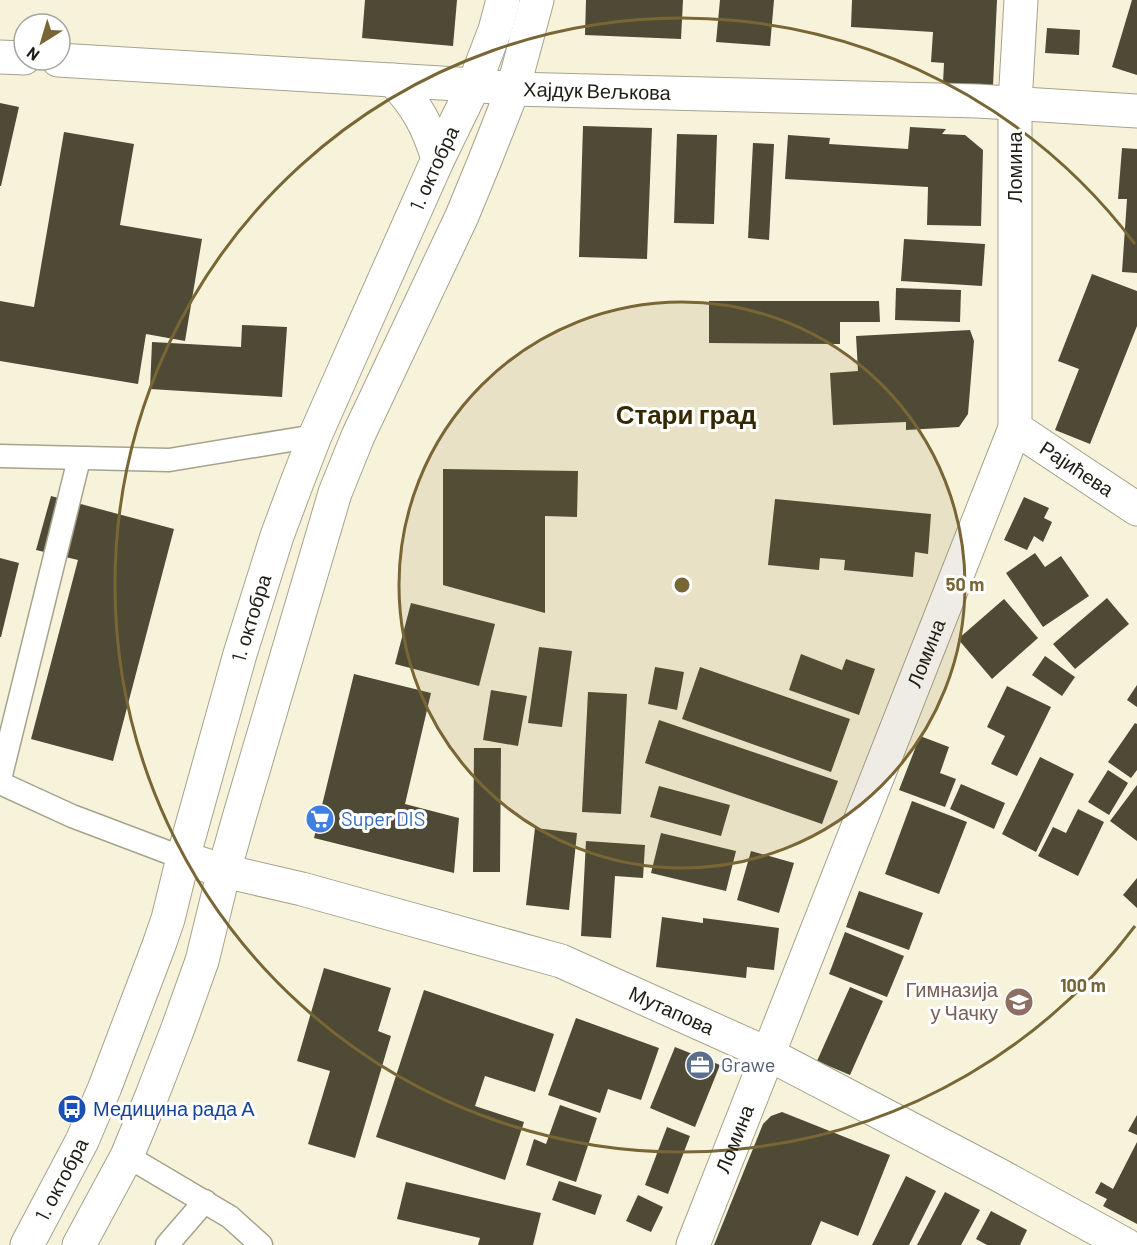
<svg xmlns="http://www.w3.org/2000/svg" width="1137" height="1245" font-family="Barlow,sans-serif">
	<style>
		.building { fill: #4e4a36 }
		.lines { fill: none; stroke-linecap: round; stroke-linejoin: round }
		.lane-casing { stroke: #a6a28c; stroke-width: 25 }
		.street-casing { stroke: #a6a28c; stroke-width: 35 }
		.secondary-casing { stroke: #a6a28c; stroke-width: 35 }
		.lane { stroke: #fff; stroke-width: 22 }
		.street { stroke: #fff; stroke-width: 33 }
		.secondary { stroke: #fff; stroke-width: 33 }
		.ring { fill: none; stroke: #796635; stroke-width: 3 }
		.labels { text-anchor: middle; stroke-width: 6; stroke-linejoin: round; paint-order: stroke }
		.street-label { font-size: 20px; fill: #1f1d15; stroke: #fff }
		.shop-label { font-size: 20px; fill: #366cbe; stroke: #fff; text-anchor: start }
		.education-label { font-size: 20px; fill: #785e54; stroke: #fff; text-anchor: end }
		.service-label { font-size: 20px; fill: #4e5e75; stroke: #fff; text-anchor: start }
		.transit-label { font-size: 20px; fill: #164399; stroke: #fff; text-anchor: start }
		.district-label { font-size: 26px; font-weight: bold; fill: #362800; stroke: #fff }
		.centre { fill: #796635; stroke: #fff; stroke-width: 3 }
		.ring-label { font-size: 18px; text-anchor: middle; font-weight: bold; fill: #796635; stroke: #fff; stroke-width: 6; stroke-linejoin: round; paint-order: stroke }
	</style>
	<rect width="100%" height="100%" fill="#f7f3db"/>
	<g class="building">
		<path d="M365 0H457L453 46 362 38Z"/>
		<path d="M586 0H683L681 39 585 35Z"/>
		<path d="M720 0H774L770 46 716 42Z"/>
		<path d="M852 0H997L993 86 943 83 944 63 931 62 933 32 851 27Z"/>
		<path d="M1132 0H1137V75L1112 67Z"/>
		<path d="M1047 28 1080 30 1079 55 1045 53Z"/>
		<path d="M0 103 19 107 1 186H0Z"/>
		<path d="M583 126 652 128 647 259 579 257Z"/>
		<path d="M910 127 946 129 942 134 965 135 983 150 981 226 927 225 928 187 785 179 788 135 830 138 829 144 908 149Z"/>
		<path d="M64 132 134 144 120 225 202 239 185 341 146 334 138 384 0 361V301L34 307Z"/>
		<path d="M677 134 717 135 714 224 674 223Z"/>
		<path d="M753 143 774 144 769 240 748 238Z"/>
		<path d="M1122 148 1137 149V273L1122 272 1127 199H1118Z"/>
		<path d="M904 239 985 244 982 286 901 281Z"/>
		<path d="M1092 274 1137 291V326L1090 444 1055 430 1079 369 1058 361Z"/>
		<path d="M896 288 961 290 960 322 895 320Z"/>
		<path d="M709 301H879L880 322H840V344L709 343Z"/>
		<path d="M242 325 287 327 282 397 150 389 152 342 241 347Z"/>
		<path d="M970 330 974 341 968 414 959 427 906 430V422L833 425 830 373 858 371 856 336Z"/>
		<path d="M443 469 578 471 577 517 545 516V613L443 585Z"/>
		<path d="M51 496 174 529 113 761 31 739 78 560 36 550Z"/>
		<path d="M1024 497 1049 508 1044 518 1052 522 1043 542 1034 536 1027 550 1004 540Z"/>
		<path d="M775 499 931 514 928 554 915 552 913 577 844 570 845 560 820 558 819 570 768 565Z"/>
		<path d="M1035 553 1045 567 1061 556 1089 596 1043 627 1006 573Z"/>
		<path d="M0 558 19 563 1 637H0Z"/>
		<path d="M1107 598 1129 624 1075 669 1053 644Z"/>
		<path d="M1004 599 1038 638 992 679 958 639Z"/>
		<path d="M411 603 495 624 479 686 395 664Z"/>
		<path d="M539 647 572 651 562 727 528 723Z"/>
		<path d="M801 654 842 670 846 659 875 669 859 715 789 690Z"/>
		<path d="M1045 656 1075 677 1062 696 1032 675Z"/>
		<path d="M655 667 684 672 677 710 648 704Z"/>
		<path d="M700 667 850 719 831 772 682 719Z"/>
		<path d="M354 674 431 693 405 804 459 818 454 873 314 838Z"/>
		<path d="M1137 685V707L1127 700Z"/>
		<path d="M1007 686 1051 707 1017 776 991 764 1005 736 987 727Z"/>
		<path d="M491 690 527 696 518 746 483 740Z"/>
		<path d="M588 692 627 694 621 814 582 812Z"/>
		<path d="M659 720 838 781 822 824 645 763Z"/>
		<path d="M1135 723 1137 724V770L1131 778 1108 762Z"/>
		<path d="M920 736 949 747 940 773 956 779 945 807 899 790Z"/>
		<path d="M474 748H501L500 872H473Z"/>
		<path d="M1040 757 1074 774 1036 852 1002 834Z"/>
		<path d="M1108 770 1128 783 1109 815 1088 802Z"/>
		<path d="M961 784 1005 803 994 829 950 809Z"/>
		<path d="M1137 785V841L1110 821Z"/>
		<path d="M659 786 730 805 721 836 650 817Z"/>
		<path d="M912 801 967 822 939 894 885 874Z"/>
		<path d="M1078 809 1104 822 1078 876 1038 856 1053 827 1066 833Z"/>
		<path d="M535 828 577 833 569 910 526 905Z"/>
		<path d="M661 833 736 851 726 891 651 873Z"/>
		<path d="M586 841 645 845 643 878 615 876 611 938 581 936Z"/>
		<path d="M751 851 794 863 779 913 737 900Z"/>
		<path d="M1137 878V908L1123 895Z"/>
		<path d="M859 891 923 913 909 950 846 927Z"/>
		<path d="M662 917 703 923V918L779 928 774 970 747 967 746 978 656 967Z"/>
		<path d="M845 932 904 956 887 997 829 974Z"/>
		<path d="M324 968 391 988 378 1031 391 1036 355 1158 308 1144 330 1071 297 1061Z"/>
		<path d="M850 987 883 1001 850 1075 817 1061Z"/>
		<path d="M424 990 554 1034 535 1092 485 1076 475 1106 524 1122 505 1180 376 1137Z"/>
		<path d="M576 1018 659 1048 641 1100 608 1089 600 1113 548 1095Z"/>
		<path d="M675 1047 720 1065 695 1127 650 1108Z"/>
		<path d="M560 1105 597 1118 576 1182 526 1165 534 1139 546 1144Z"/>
		<path d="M782 1112 890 1155 858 1236 821 1221 811 1245H714L763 1124 771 1116Z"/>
		<path d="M1137 1115V1135L1128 1131Z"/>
		<path d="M667 1127 690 1136 668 1194 645 1185Z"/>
		<path d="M1137 1142V1224L1103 1206 1107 1199 1095 1193 1101 1182 1113 1189Z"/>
		<path d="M906 1176 936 1191 909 1245H872Z"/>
		<path d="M559 1181 602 1195 595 1215 552 1200Z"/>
		<path d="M406 1182 541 1213 533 1245H478L480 1238 397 1219Z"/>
		<path d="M945 1192 980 1210 961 1245H917Z"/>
		<path d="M638 1195 663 1207 651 1232 626 1221Z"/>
		<path d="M991 1211 1027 1230 1020 1245H987L976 1239Z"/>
	</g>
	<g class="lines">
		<g class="lane-casing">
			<g id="lane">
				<path d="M0 456 169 460 315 436"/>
				<path d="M0 779 79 459"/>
				<path d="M0 783 72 816 183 858"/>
				<path d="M127 1156 230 1217 261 1245"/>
				<path d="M167 1245 205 1201"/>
			</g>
		</g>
		<g class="street-casing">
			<g id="street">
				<path d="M0 57 24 58"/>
				<path id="s1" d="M58 60 474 85 513 89 977 101 1137 111"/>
				<path d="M393 80C417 106 428 126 438 159"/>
				<path id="s2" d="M1015 428 1137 509"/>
				<path id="s3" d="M183 858 224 871 302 889 561 961 768 1054 999 1175 1126 1245"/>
				<path id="s4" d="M693 1245 1015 428V103L1021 0"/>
			</g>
		</g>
		<g class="secondary-casing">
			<g id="secondary">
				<path id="s5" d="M27 1245 82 1141 105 1087 159 945 168 919 183 858 240 654 277 536 296 485 315 436 357 341 438 159 474 85 495 30 503 0"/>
				<path d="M79 1245 127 1156 151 1098 178 1028 202 961 224 871 239 818 335 493 358 436 462 216 485 160 513 89 537 0"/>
			</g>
		</g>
		<use href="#lane" class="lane"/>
		<use href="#street" class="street"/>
		<use href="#secondary" class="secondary"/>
	</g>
	<circle cx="682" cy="585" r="283" fill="#796635" fill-opacity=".12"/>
	<g class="ring">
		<circle cx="682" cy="585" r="283"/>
		<path d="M1135 926A567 567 0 1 1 1135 244"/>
	</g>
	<defs>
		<g id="supermarket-disc" transform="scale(1.5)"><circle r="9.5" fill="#3f7fe0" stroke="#fff"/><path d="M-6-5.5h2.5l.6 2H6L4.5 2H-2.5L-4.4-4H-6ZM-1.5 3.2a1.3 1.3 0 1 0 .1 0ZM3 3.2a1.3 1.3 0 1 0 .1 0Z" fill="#fff"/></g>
		<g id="school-disc" transform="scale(1.5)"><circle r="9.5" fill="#8d6e63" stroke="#fff"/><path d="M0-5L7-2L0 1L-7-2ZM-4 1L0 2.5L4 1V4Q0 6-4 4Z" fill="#fff"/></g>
		<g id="office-disc" transform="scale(1.5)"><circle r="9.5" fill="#5c6f8a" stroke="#fff"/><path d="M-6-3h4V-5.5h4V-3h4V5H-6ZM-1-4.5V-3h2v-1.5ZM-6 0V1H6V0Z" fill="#fff"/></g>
		<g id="bus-disc" transform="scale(1.5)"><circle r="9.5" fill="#1a4fb4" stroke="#fff"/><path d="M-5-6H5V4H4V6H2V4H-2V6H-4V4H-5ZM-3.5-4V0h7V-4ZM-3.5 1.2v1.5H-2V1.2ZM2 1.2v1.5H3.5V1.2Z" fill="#fff"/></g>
	</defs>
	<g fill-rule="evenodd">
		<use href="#supermarket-disc" x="320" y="819"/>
		<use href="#school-disc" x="1019" y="1002"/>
		<use href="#office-disc" x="700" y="1065"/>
		<use href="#bus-disc" x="72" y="1109"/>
	</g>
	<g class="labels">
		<g class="street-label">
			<text dy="7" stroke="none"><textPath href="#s1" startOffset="540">Хајдук Вељкова</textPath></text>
			<text transform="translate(1015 167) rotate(-90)" y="7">Ломина</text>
			<text dy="7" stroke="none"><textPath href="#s5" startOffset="1154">1. октобра</textPath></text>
			<text dy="7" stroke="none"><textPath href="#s2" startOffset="74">Рајићева</textPath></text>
			<text dy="7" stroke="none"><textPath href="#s5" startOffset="668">1. октобра</textPath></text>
			<text dy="7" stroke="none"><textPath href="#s4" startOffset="636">Ломина</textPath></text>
			<text dy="7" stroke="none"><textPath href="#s3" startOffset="513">Мутапова</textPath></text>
			<text dy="7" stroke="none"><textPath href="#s4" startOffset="114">Ломина</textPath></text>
			<text dy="7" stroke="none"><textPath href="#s5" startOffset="74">1. октобра</textPath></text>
		</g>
		<g class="shop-label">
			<text x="341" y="826">Super DIS</text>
		</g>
		<g class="education-label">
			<text x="998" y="997">Гимназија<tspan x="998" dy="23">у Чачку</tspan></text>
		</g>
		<g class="service-label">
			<text x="721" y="1072">Grawe</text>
		</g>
		<g class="transit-label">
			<text x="93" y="1116">Медицина рада А</text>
		</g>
		<g class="district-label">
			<text x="686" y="424">Стари град</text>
		</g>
	</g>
	<circle cx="682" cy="585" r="9" class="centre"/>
	<g class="ring-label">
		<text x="965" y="591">50 m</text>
		<text x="1083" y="992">100 m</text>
	</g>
	<g transform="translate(42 42) rotate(217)"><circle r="28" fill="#ffffff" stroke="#a5a5a1" stroke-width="1.5"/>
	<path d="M0-4.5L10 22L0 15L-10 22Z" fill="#796635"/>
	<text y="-9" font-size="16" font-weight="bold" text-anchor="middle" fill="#1f1d15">N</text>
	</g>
</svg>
